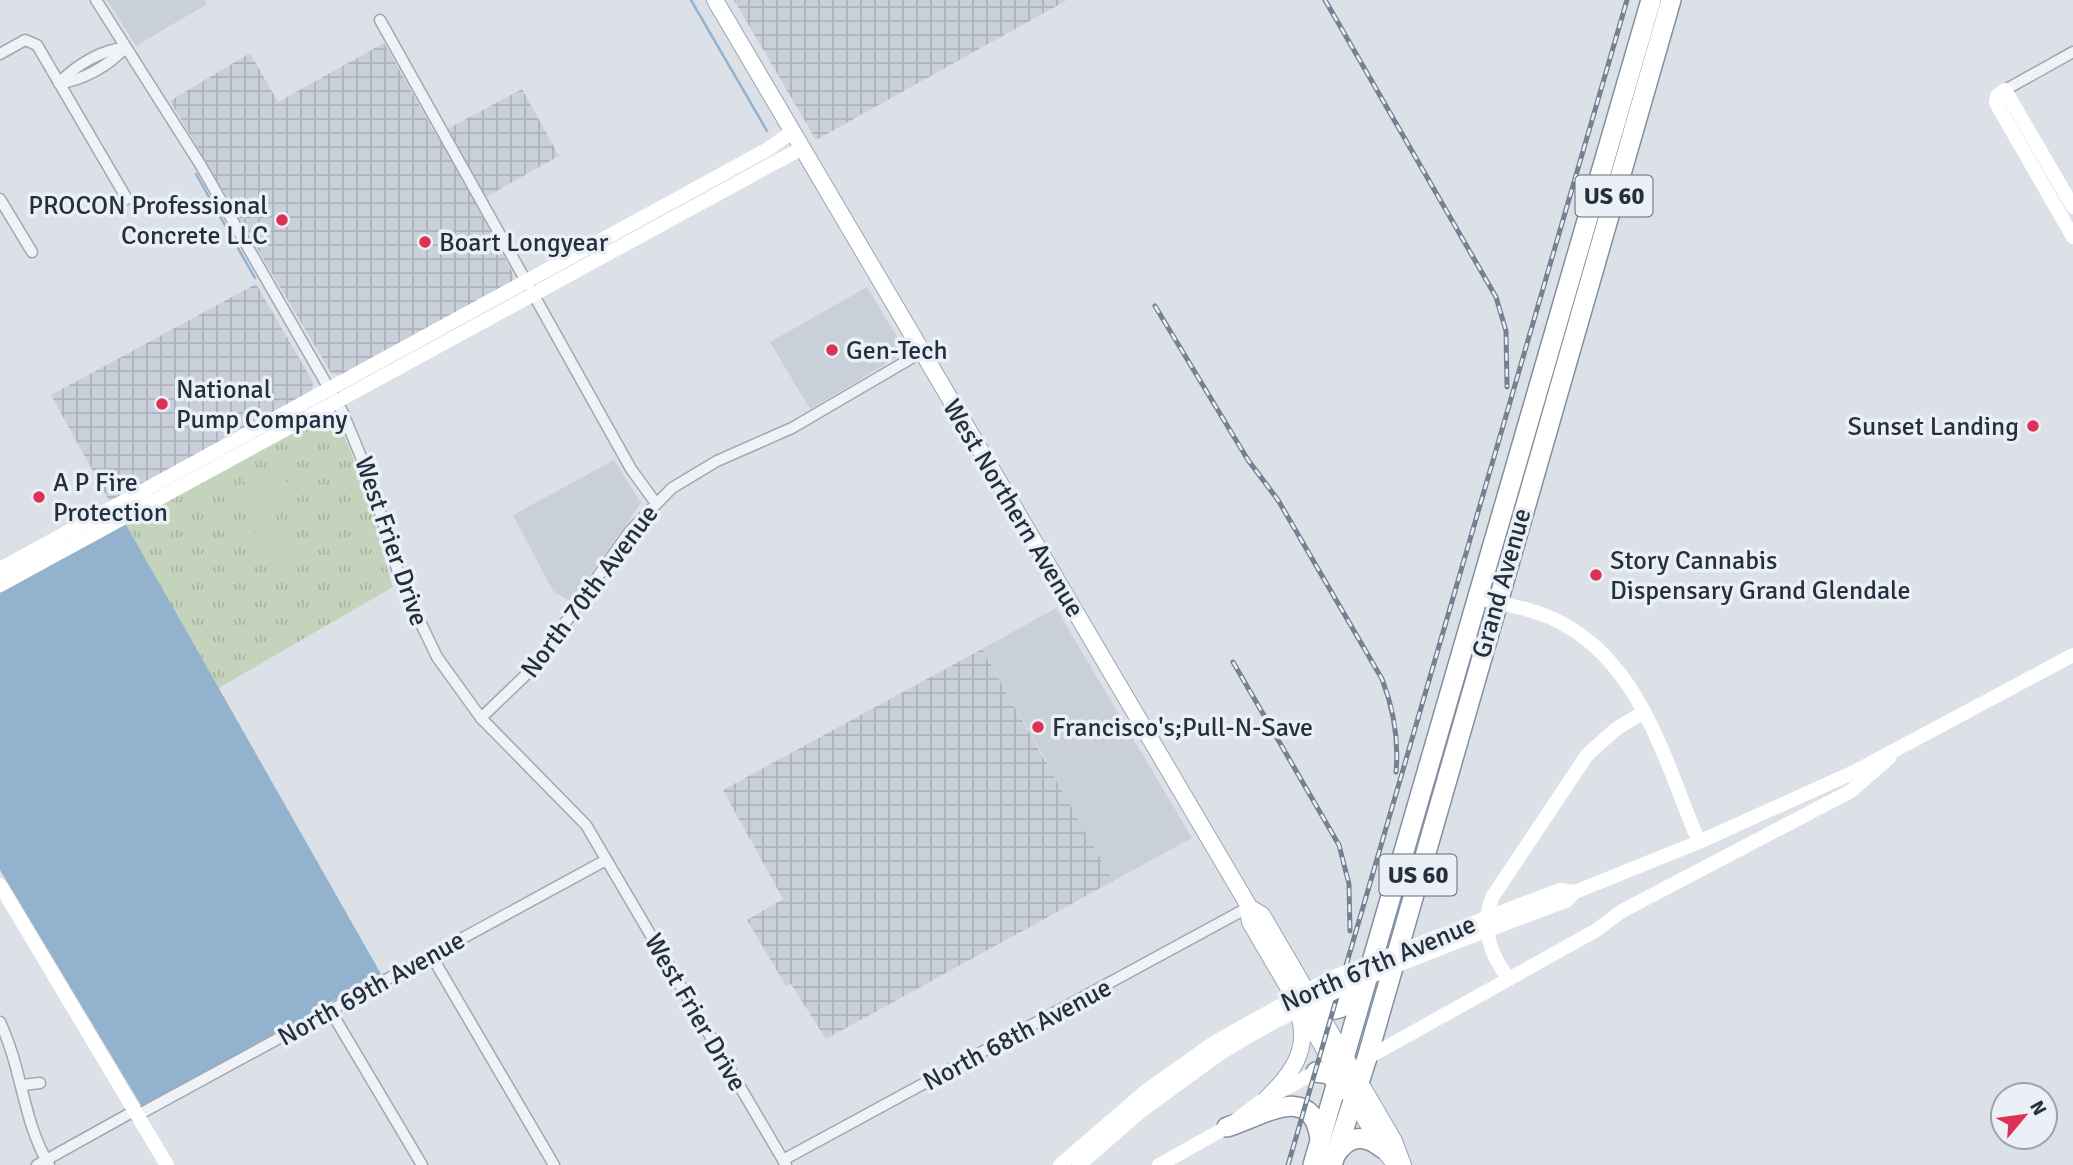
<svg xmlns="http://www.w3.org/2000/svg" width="2073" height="1165" font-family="Signika,sans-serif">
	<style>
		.built { fill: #cad0da }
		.industrial { fill: url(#industrial-grid) }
		.grass { fill: url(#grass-tufts) }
		.garden { fill: #c3d3bc }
		.water { fill: #92b2cd }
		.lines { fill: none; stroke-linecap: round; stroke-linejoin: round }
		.stream { stroke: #92b2cd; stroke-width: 2.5 }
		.street-casing { stroke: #a1a8b2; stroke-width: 13 }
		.primary-casing { stroke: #9aa6b5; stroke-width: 18 }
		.highway-casing { stroke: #8290a0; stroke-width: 22 }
		.street { stroke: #eff2f6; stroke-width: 10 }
		.secondary { stroke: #fff; stroke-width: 14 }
		.primary { stroke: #fff; stroke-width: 16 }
		.highway { stroke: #fff; stroke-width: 19 }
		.rail-casing { stroke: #748193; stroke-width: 5 }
		.rail { stroke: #ebf0f6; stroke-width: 2.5; stroke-dasharray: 8; stroke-linecap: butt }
		.secondary-bridge { stroke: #fff; stroke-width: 14 }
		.poi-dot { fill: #dd3156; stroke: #ebf0f6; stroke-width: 2.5 }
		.labels { text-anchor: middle; stroke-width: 7; stroke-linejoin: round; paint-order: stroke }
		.shield { fill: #ebf0f6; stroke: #606a77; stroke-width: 2 }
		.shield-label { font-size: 24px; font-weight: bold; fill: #243040 }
		.poi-label { font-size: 26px; fill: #243040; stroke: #ebf0f6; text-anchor: start }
		.street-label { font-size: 26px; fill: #243040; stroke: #ebf0f6 }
	</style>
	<defs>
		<pattern id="industrial-grid" width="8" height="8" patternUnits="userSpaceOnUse" patternTransform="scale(1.75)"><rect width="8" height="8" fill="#cad0da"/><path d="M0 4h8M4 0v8" fill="none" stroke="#adb3bc"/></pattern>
		<pattern id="grass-tufts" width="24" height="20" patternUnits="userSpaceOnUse" patternTransform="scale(1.75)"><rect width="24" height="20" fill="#c3d3bc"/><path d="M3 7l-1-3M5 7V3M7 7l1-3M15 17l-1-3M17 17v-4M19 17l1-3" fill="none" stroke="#a7b5a3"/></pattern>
	</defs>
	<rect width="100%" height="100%" fill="#dce1e8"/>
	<g class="built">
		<path d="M107 0H205L207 4 136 46Z"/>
		<path d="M867 287 899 340 901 351 896 358 810 409 770 342Z"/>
		<path d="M614 460 641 503 571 602 553 591 513 515Z"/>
		<path d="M1056 608 1192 838 1113 881 1043 762 1046 760 982 649Z"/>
	</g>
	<g class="industrial">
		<path d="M734 0H1067L816 140Z"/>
		<path d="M384 43 436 135 522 89 559 156 475 203 511 269 514 279 511 283 342 375 331 373 170 101 250 53 278 102Z"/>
		<path d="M256 284 313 382 312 391 110 502 51 395Z"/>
		<path d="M982 649 1113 881 826 1039 791 984 786 986 747 920 783 899 723 790Z"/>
	</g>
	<path class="grass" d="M325 415C353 422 382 556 393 587L217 689 125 523Z"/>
	<g class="garden">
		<path d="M276 462 298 504 265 522 243 480Z"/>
		<path d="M282 519 301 553 273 569 254 534Z"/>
	</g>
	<path class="water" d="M125 523 381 974 142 1107 0 870V593Z"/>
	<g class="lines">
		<g class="stream">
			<path d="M691 0 767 131"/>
			<path d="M196 174 255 278"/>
		</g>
		<g class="street-casing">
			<g id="street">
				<path d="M96 0 200 164 342 411 369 476 401 582 437 657 481 718 586 825 786 1165"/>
				<path d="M380 20 631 469 655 502"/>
				<path d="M0 54 25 40 37 45 127 199"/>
				<path d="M59 83C75 66 102 49 125 48"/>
				<path d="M59 83C83 81 109 65 125 48"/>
				<path d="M2005 90 2073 52"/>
				<path d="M0 199 32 252"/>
				<path d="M481 718 534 667 630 531 672 488 717 461 792 428 922 352"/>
				<path d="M431 955 554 1165"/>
				<path d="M330 1010 422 1165"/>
				<path d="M0 1022C23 1071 22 1119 49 1165"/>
				<path d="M22 1085 40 1083"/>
				<path d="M136 1116 606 860"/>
				<path d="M783 1160 1249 907"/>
				<path d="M37 1165 134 1111"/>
			</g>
		</g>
		<g class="primary-casing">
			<g id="primary">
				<path d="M715 0 1247 903 1250 922 1382 1148 1396 1165"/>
				<path d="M1249 907 1262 915 1394 1141 1403 1165"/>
				<path d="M1266 1099C1291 1075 1310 1050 1299 1015"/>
			</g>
		</g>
		<g class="highway-casing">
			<g id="highway">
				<path d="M1310 997C1328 1019 1349 1009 1361 987"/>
				<path d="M1316 1072 1330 1074 1342 1090"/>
				<path d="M1227 1127C1261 1117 1312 1080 1320 1139"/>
				<path d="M1336 1154C1349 1135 1365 1134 1382 1148"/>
				<path d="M1313 1165 1651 0"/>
				<path d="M1332 1165 1367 1058 1671 0"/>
			</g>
		</g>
		<use href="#street" class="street"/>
		<g class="secondary">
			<path d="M2073 207 2005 90 1997 96 1996 103 2073 237"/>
			<path d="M0 569 768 149 792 132"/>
			<path d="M0 585 802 148"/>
			<path d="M1476 597C1505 605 1537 609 1563 624 1642 666 1666 765 1699 842"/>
			<path d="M0 885 167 1165"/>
			<path d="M1520 905 1560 890 1575 892"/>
			<path d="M1515 920 1566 901 1575 892 1699 842 1854 772 2073 655"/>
			<path d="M1509 979C1490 955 1480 926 1493 896L1587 755 1616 729 1644 712"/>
			<path d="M1367 1058 1595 931 1622 911 1851 791 1889 758"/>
			<path d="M1060 1165 1146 1091 1215 1042"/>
			<path d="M1079 1165 1141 1111 1219 1054"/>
			<path d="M1159 1165 1227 1127 1260 1102 1322 1069"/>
		</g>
		<use href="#primary" class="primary"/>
		<use href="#highway" class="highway"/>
		<g class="rail-casing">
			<g id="rail">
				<path d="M1325 0 1496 297 1506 331 1507 387"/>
				<path d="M1155 306 1248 460 1278 500 1382 679C1394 710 1399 739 1396 772"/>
				<path d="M1233 662 1339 845 1349 884 1350 931"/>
				<path d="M1288 1165 1627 0"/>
			</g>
		</g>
		<use href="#rail" class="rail"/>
		<g class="secondary-bridge">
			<path d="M1215 1042 1328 979 1520 905"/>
			<path d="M1219 1054C1317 993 1408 960 1515 920"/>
		</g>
	</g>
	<g class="poi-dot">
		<circle cx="282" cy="220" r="7"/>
		<circle cx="425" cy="242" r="7"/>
		<circle cx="832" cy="350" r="7"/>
		<circle cx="162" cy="404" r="7"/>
		<circle cx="2033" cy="426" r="7"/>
		<circle cx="39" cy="497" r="7"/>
		<circle cx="1596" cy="575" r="7"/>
		<circle cx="1038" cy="727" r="7"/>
	</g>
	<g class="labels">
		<g class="shield">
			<rect x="1575.5" y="175.5" width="77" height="41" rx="5"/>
			<rect x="1379.5" y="854.5" width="77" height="41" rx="5"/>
		</g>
		<g class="shield-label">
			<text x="1614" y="204">US 60</text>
			<text x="1418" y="883">US 60</text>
		</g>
		<g class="poi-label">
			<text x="268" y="214" text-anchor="end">PROCON Professional<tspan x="268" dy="30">Concrete LLC</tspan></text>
			<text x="439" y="251">Boart Longyear</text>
			<text x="846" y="359">Gen-Tech</text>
			<text x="176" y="398">National<tspan x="176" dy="30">Pump Company</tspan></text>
			<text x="2019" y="435" text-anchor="end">Sunset Landing</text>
			<text x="53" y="491">A P Fire<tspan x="53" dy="30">Protection</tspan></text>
			<text x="1610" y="569">Story Cannabis<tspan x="1610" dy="30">Dispensary Grand Glendale</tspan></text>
			<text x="1052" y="736">Francisco's;Pull-N-Save</text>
		</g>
		<g class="street-label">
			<text transform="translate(1014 508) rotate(59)" y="9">West Northern Avenue</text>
			<text transform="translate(392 541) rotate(71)" y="9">West Frier Drive</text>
			<text transform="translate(1501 583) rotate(-74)" y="9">Grand Avenue</text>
			<text transform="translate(589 591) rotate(-53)" y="9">North 70th Avenue</text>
			<text transform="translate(1378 963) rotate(-23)" y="9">North 67th Avenue</text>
			<text transform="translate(371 988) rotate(-29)" y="9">North 69th Avenue</text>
			<text transform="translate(696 1012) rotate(60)" y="9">West Frier Drive</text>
			<text transform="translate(1017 1034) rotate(-28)" y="9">North 68th Avenue</text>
		</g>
	</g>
	<g transform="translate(2024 1116) rotate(61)"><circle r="33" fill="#ebf0f6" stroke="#9ba3ad" stroke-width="2"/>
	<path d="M0-5L12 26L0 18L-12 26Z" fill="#dd3156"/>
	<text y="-10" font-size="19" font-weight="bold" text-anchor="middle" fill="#243040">N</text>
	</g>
</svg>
